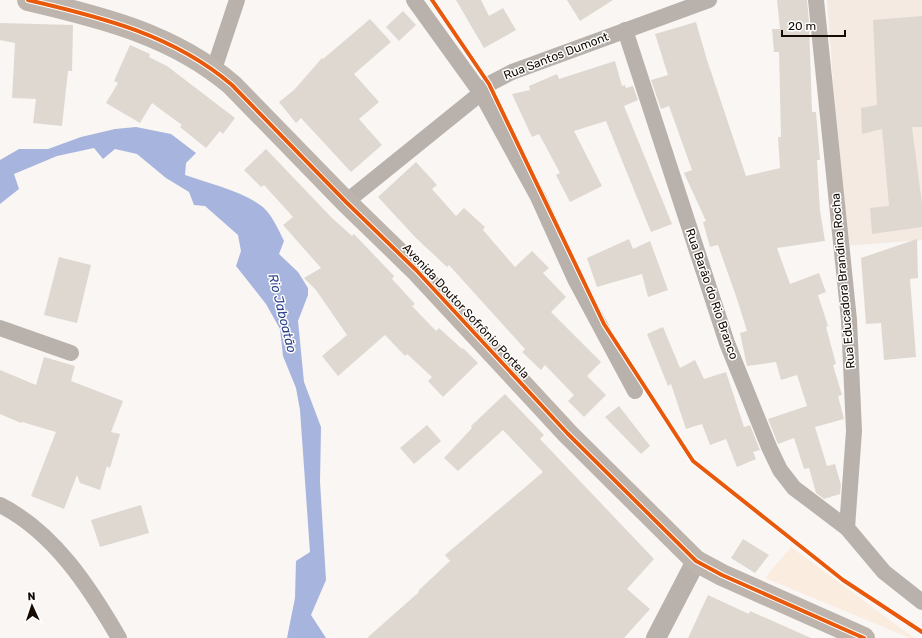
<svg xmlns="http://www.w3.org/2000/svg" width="922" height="638" font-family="Rubik,sans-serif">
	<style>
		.built { fill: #f4eae2 }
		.green { fill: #faecdf }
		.water { fill: #a7b4de }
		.building { fill: #dfd8d1 }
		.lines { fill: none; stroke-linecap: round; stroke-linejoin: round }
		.minor { stroke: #b9b2ac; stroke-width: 16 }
		.tertiary { stroke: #b9b2ac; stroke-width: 20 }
		.primary { stroke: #bdb5ad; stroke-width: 22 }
		.cycleway-casing { stroke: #fff; stroke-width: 6 }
		.cycleway { stroke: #e8590c; stroke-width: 4 }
		.labels { text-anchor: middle; stroke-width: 3; stroke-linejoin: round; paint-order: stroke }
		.street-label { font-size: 12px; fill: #160c04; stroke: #fff }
		.water-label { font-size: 13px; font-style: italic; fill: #30438b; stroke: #fff }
	</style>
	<rect width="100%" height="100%" fill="#f9f6f3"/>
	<path class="built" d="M827 0H922V240L845 246Z"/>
	<path class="green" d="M791 547 914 638H910L765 578Z"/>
	<path class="water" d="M136 127 171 134 196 153 186 163 185 175C208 183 241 191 260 205 271 212 278 229 284 241L279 254 298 272 308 288V295L298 321 304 382 321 427 320 482 326 580 311 615 326 638H287L295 598 296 561 310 552 300 410 296 388 283 356 280 329 266 304 236 266 241 251 238 235 205 206 194 205 189 192 166 178 137 154 115 149 103 159 94 148 57 156 14 174 19 189 0 204V160L19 149H48L81 137 115 129Z"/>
	<g class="building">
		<path d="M456 0H481L489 16 503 8 516 30 484 48Z"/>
		<path d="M567 0H613L580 21Z"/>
		<path d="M777 0H807L809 22 812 112H816L820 160H817L820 211 825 241 777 248 790 284 819 273 826 292 818 295 828 326 826 327 836 364 833 365 842 395 838 396 844 419 815 427 827 466 835 464 841 485 840 494 824 499 816 493 809 468 804 469 794 438 778 444 768 419 807 406 797 375 781 380 776 362 747 366 740 333 747 331 737 299 718 245 710 247 703 222 706 221 684 173 692 170 669 106 661 109 651 80 668 75 655 34 696 22 707 60 746 176 780 168 778 137H781L779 52H774L772 29H780Z"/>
		<path d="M403 11 416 25 399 41 386 27Z"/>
		<path d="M922 16V127H912L922 204V227L872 234 870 208 889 206 882 129 862 134 861 108 877 105 873 20Z"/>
		<path d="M370 19 391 42 354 74 379 102 359 119 382 145 351 172 301 118 296 123 279 102 294 90 322 58 323 59Z"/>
		<path d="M0 23 73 25 72 71H68L62 126 33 123 36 99 12 98 15 43 0 40Z"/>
		<path d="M130 45 150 54 149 57 167 66 235 118 223 134 220 131 206 148 180 127 182 125 152 103 140 123 106 103 118 83 114 81Z"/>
		<path d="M615 61 622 86 625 85 626 88 633 86 638 100 624 106 672 224 651 232 606 121 574 131 602 186 570 202 556 175 560 173 539 134 532 137 512 94 530 90 529 86 557 74 559 79Z"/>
		<path d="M266 149 331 217 352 236 354 234 394 276 392 279 415 304 412 306 436 331 439 328 462 349 463 348 478 363 443 397 428 381 432 377 407 354 405 356 385 335 338 376 322 356 347 335 316 290 304 278 321 268 283 225 293 217 264 185 261 187 244 170Z"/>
		<path d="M416 162 437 185 432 189 456 216 464 208 485 227 483 230 515 267 532 251 549 268 543 273 566 297 551 312 601 362 587 376 606 395 584 417 568 401 574 395 545 365 541 370 522 352 525 349 449 265 447 267 416 238 378 197Z"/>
		<path d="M629 239 633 249 650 241 668 290 648 297 642 274 597 287 587 258Z"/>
		<path d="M917 239 918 278 910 279 916 357 884 360 881 323 866 324 861 258Z"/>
		<path d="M59 257 91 265 77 323 44 315Z"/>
		<path d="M663 327 680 368 695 360 704 379 726 372 744 427 750 425 760 450 753 452 756 459 737 467 726 439 710 445 702 424 686 429 671 384 668 386 647 334Z"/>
		<path d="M44 357 75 366 71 381 123 401 111 432 120 434 110 468 107 466 100 490 80 483 77 475 64 509 31 496 56 432 22 422 21 423 0 414V370L36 385Z"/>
		<path d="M505 394 544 435 540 439 654 559 627 589 650 609 624 638H367L419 592 418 591 450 561 445 555 543 472 503 430 458 471 444 458 472 428 471 426Z"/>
		<path d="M619 406 650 446 641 454 605 417Z"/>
		<path d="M427 425 441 441 414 464 400 448Z"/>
		<path d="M141 505 149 533 100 547 91 520Z"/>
		<path d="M743 539 769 555 755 573 731 558Z"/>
		<path d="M708 595 749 614 750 611 811 638H688Z"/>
	</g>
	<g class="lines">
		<g class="minor">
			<path d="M414 0 481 93 538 197 575 279 635 391"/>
			<path d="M816 0 849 320 854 431 847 528 884 572 922 602"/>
			<path d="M625 30 727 343 769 447 780 470 794 488 847 528"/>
			<path d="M214 69 237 0"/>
			<path d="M346 202 481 93 489 84 512 72 709 0"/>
			<path d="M0 328 71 353"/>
			<path d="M0 505C54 532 90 588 119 638"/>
		</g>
		<path class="tertiary" d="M656 638 696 561"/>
		<path class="primary" d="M28 0C101 17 174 35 232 85L346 202 416 270 568 434 696 561 722 575 864 638"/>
		<g class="cycleway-casing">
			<g id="cycleway">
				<path d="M28 0C101 17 174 35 232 85L346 202 416 270 568 434 696 561 722 575 864 638"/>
				<path d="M432 0 489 84 604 324 693 461 843 580 922 632"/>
			</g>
		</g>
		<use href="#cycleway" class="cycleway"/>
	</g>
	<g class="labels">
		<g class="street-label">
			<text transform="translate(556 56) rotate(-21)" y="4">Rua Santos Dumont</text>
			<text transform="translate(843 281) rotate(-95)" y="4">Rua Educadora Brandina Rocha</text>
			<text transform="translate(712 294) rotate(71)" y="4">Rua Barão do Rio Branco</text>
			<text transform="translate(466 311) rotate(47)" y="4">Avenida Doutor Sofrônio Portela</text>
		</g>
		<g class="water-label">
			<text transform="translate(283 313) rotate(76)" y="5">Rio Jaboatão</text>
		</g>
	</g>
	<g transform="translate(32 606) rotate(357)" stroke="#ffffff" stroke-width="3" paint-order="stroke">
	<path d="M0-3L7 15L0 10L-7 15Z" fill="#160c04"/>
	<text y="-6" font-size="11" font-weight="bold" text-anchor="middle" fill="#160c04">N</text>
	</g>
	<path d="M782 30v6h63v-6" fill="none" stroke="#160c04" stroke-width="2"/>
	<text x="788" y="30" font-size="12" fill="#160c04" stroke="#ffffff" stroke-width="3" paint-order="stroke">20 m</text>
</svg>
